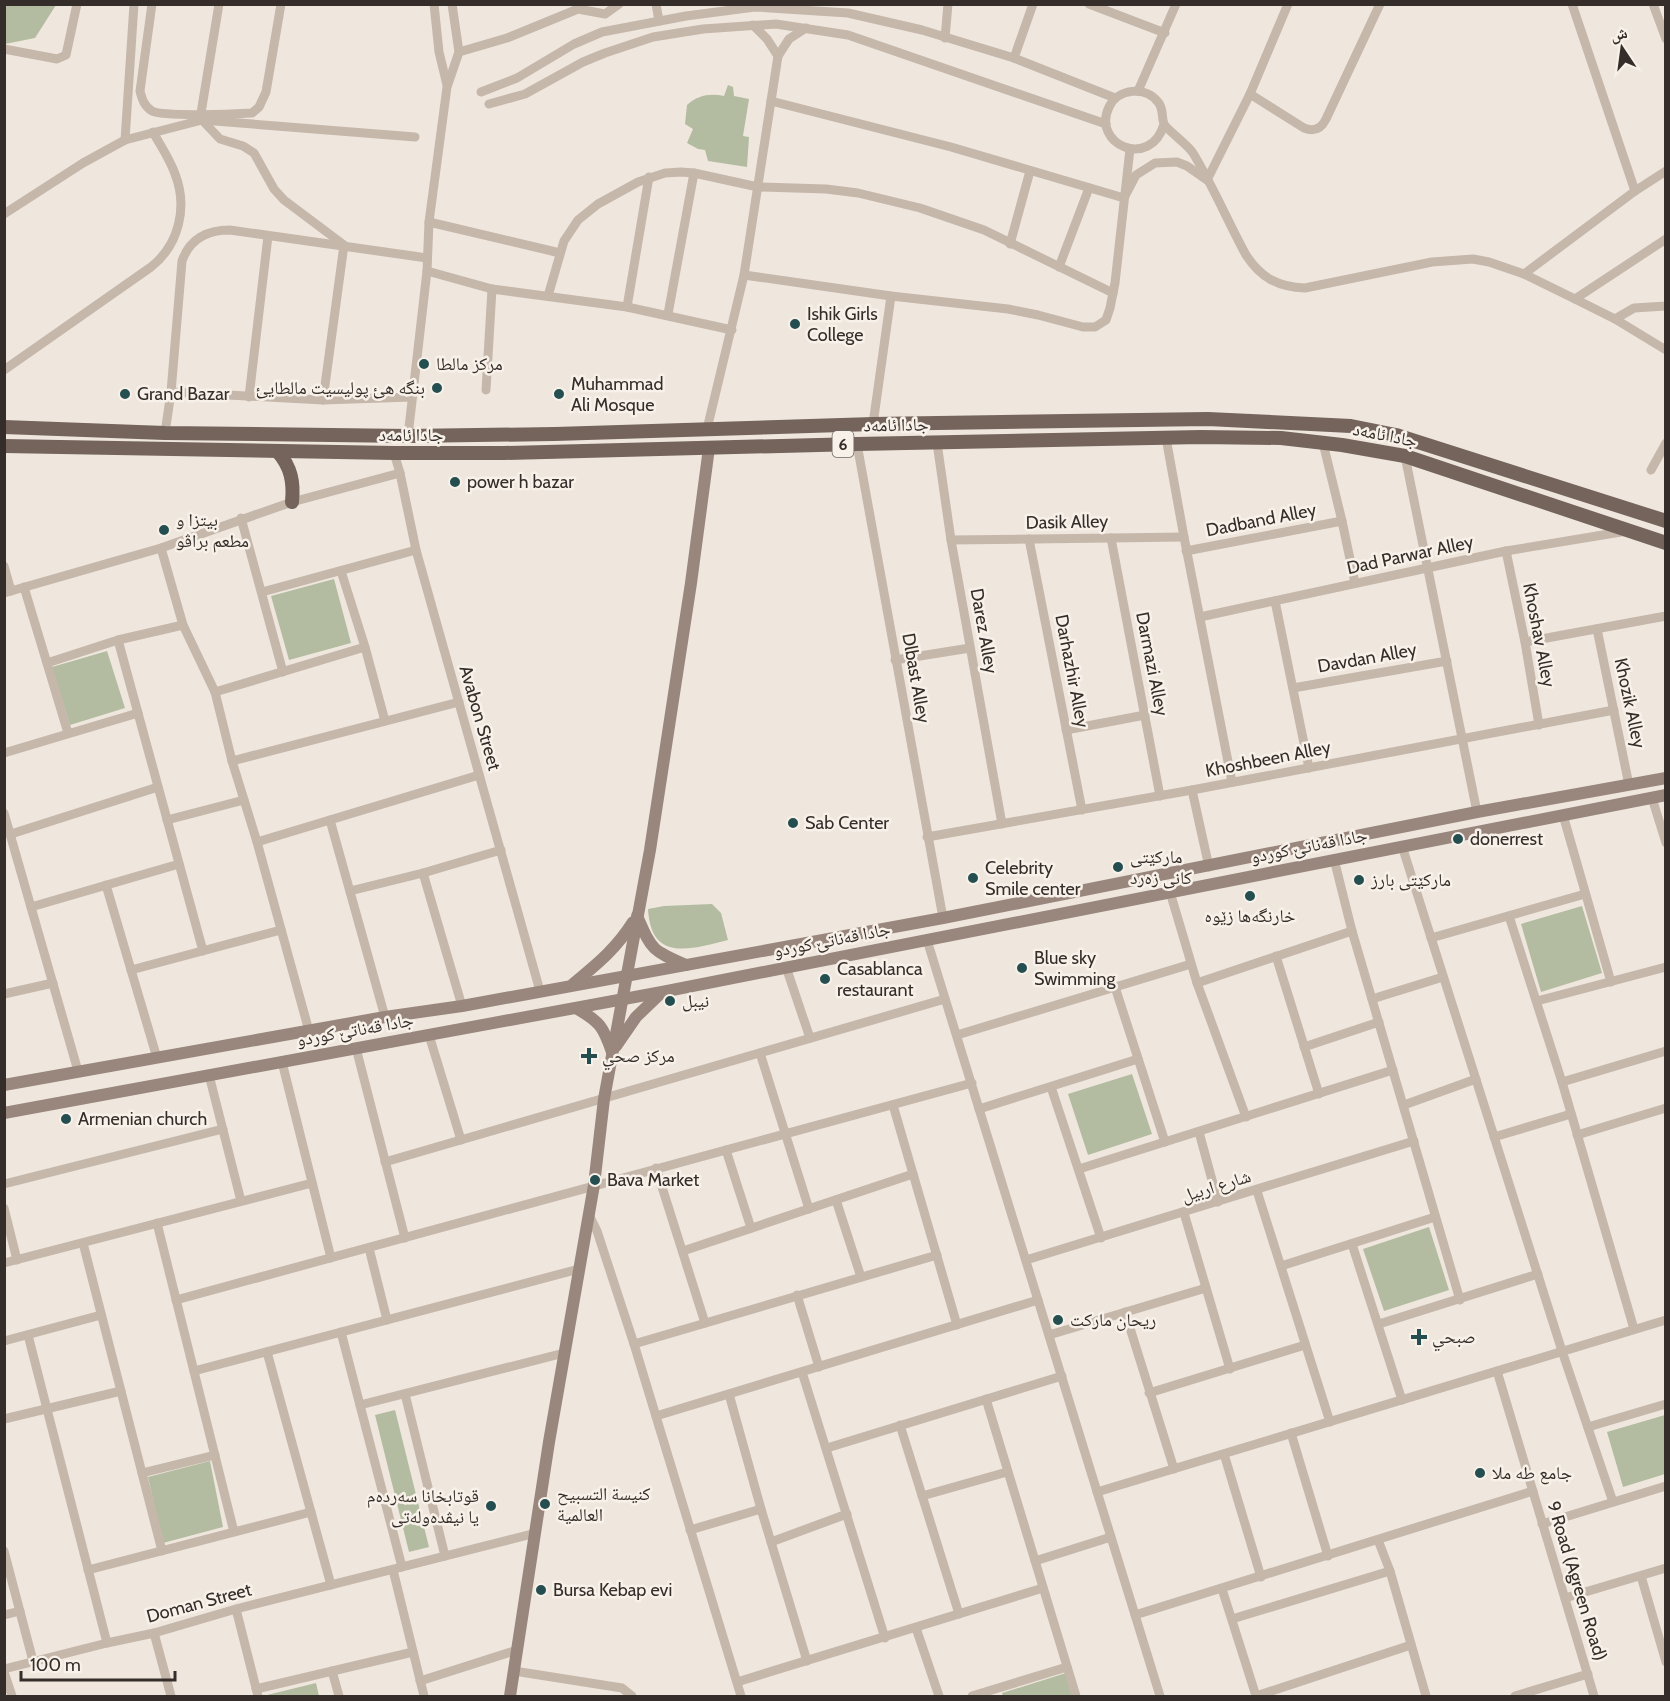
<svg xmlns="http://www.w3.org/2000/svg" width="1670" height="1701" font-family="Cabin,'Noto Naskh Arabic',sans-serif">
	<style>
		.green { fill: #b3bca0 }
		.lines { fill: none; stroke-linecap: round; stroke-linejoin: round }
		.street { stroke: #c6b7ab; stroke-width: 9 }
		.secondary { stroke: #99877d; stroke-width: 12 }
		.primary { stroke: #74645c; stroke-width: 14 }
		.poi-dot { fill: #244e50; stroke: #f7f1e9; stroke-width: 2 }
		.labels { text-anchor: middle; stroke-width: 5; stroke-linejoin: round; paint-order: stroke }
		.shield { fill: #f7f1e9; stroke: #6e6863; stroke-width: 1.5 }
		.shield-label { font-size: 16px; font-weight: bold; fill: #342d29 }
		.poi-label { font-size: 18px; fill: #342d29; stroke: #f7f1e9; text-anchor: start }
		.street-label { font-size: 18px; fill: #342d29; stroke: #f7f1e9 }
	</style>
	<rect width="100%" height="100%" fill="#efe7de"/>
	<g class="green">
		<path d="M5 4H56V5L35 38 5 44Z"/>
		<path d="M728 85 733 87 734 96 749 99 743 136 749 137 747 167 708 161 705 150 698 149 687 143 693 129 685 124 687 105C698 95 710 93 724 96Z"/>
		<path d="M334 579 351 643 289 660 271 596Z"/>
		<path d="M107 651 125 708 70 725 52 667Z"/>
		<path d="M712 904 721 913 728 940C691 949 651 963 648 909L664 906Z"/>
		<path d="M1582 906 1602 973 1541 992 1521 924Z"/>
		<path d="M1132 1074 1152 1134 1088 1155 1068 1094Z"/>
		<path d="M1429 1227 1449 1290 1384 1311 1363 1249Z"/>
		<path d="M395 1410 429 1547 409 1552 375 1415Z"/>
		<path d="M1665 1415V1474L1623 1487 1607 1432Z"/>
		<path d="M210 1461 223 1527 163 1543 148 1477Z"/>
		<path d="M1066 1673 1074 1696H1003L1002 1693Z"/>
		<path d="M316 1683 319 1696H263Z"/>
	</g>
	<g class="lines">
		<g class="street">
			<path d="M152 4 140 91C142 99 144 106 152 111 164 117 234 114 252 113L259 107 266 92 281 4"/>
			<path d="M219 4 201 113 202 120 220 139 243 146 254 153 274 189 284 200 344 245 323 400"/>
			<path d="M434 4 439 52 447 85"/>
			<path d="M656 4 659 21"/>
			<path d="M1089 4 1165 33"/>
			<path d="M1572 4 1635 191"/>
			<path d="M1653 4 1666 39"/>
			<path d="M753 25 767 39 778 56"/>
			<path d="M945 38 948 4"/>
			<path d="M4 49 57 59 66 55 77 4"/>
			<path d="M459 52 507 38 578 9 605 14 619 4"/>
			<path d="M1014 58 1033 4"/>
			<path d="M1138 91 1176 4"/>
			<path d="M481 92 517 78 574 44 602 32 686 16 755 7 848 13 922 30 1014 58 1115 98"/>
			<path d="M1250 94 1304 128C1314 132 1321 129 1326 119L1380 4"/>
			<path d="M771 101 951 147 1124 198 1136 175 1155 163 1177 162 1187 166 1207 180 1250 94 1288 4"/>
			<path d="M489 104 525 94 583 62 605 53 653 37 703 29 776 24 848 35 1106 124"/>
			<path d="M1164 124C1151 170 1091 145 1109 107 1118 88 1146 86 1158 102 1164 109 1161 116 1164 124 1167 130 1187 144 1193 153 1213 186 1228 222 1246 255 1261 278 1278 287 1305 288L1432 262 1473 259 1489 262 1524 274 1575 299 1615 319 1666 350"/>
			<path d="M125 140 134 4"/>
			<path d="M4 214 83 163 125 140 202 120 415 137"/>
			<path d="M429 222 560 253"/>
			<path d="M1010 244 1030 171"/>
			<path d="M1059 267 1089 188"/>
			<path d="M427 271 492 289 627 307 732 330"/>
			<path d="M1524 274 1635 191 1666 171"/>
			<path d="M744 275 891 296 1008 309 1038 315 1083 327H1095L1106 320 1110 308 1115 283 1130 149"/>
			<path d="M548 296 564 241 578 220 598 204 638 182 665 173 681 172 694 173 758 187 826 189 858 193 920 208 984 230 1113 293"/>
			<path d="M1575 299 1666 239"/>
			<path d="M627 307 649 177"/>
			<path d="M668 314 694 173"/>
			<path d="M1615 319 1634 308 1666 306"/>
			<path d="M4 370 151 267C179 245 188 207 175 174 170 159 160 145 153 132"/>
			<path d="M486 390 492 289"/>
			<path d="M171 392 323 400 412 397"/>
			<path d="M249 397 268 236"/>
			<path d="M873 424 891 296"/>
			<path d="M707 429 744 275 778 56 789 39 806 28"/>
			<path d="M165 433 171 392 182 261C190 238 208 230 230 230L427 258"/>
			<path d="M408 436 427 271 429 222 447 87 459 52 452 4"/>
			<path d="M1166 438 1184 537 1232 782"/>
			<path d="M937 443 951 540 1002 824"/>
			<path d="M1323 443 1342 521 1355 583"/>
			<path d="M857 444 943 918"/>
			<path d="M394 453 400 473 416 550 540 991"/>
			<path d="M1405 456 1477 812"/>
			<path d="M1651 470 1666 443"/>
			<path d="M241 518 283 672"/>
			<path d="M1111 538 1160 796"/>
			<path d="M1029 539 1082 810"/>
			<path d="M951 540 1184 537"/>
			<path d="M161 548 183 625 215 692 232 761 257 842 479 775"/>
			<path d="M1186 551 1342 521"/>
			<path d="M1506 551 1525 642 1539 725"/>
			<path d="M4 566 11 591"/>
			<path d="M341 571 365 647 385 721"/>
			<path d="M24 587 68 733"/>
			<path d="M262 592 416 550"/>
			<path d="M4 593 161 548 292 502 400 473"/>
			<path d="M1275 601 1309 768"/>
			<path d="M1200 617 1506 551 1627 531"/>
			<path d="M1597 629 1629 785"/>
			<path d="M118 640 203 951"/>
			<path d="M1525 642 1666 616"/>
			<path d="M895 660 970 648"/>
			<path d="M47 663 118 640 183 625"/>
			<path d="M1293 688 1447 661"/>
			<path d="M215 692 365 647"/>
			<path d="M1066 730 1145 715"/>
			<path d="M4 753 138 713"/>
			<path d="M232 761 459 702"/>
			<path d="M1192 790 1209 867"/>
			<path d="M1652 798 1666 843"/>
			<path d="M4 813 78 1071"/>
			<path d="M1563 815 1611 982"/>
			<path d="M167 820 244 800"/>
			<path d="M330 820 385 1017"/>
			<path d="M11 834 158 787"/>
			<path d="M927 837 1192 790 1614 710"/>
			<path d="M257 842 309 1031"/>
			<path d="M1402 846 1562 1351 1613 1502"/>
			<path d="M1334 859 1352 931 1460 1300"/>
			<path d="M106 885 157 1058"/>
			<path d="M350 891 423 873"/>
			<path d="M1170 892 1197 983 1246 1117"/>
			<path d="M31 907 179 864"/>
			<path d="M1509 916 1562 1082 1634 1329"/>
			<path d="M1431 938 1585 894"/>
			<path d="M927 940 1160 1696"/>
			<path d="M1276 956 1319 1094"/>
			<path d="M786 967 810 1038"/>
			<path d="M131 970 281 930"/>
			<path d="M1197 983 1352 931"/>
			<path d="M1115 987 1165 1142"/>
			<path d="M4 994 53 983"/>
			<path d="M1372 999 1443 977"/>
			<path d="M1537 1001 1666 967"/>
			<path d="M462 1006 423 873 501 850"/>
			<path d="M429 1035 461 1140"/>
			<path d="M957 1035 1191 964"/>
			<path d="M1304 1047 1379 1022"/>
			<path d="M356 1048 405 1238"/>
			<path d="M760 1053 809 1209"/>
			<path d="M282 1062 331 1258"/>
			<path d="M209 1075 241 1201"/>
			<path d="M1562 1082 1666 1051"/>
			<path d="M1051 1087 1101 1238"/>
			<path d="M893 1105 957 1325"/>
			<path d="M1404 1105 1476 1079"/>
			<path d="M979 1109 1138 1059"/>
			<path d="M1199 1132 1218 1202"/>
			<path d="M1577 1135 1666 1108"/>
			<path d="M1494 1137 1571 1114"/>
			<path d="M726 1150 751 1228"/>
			<path d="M385 1162 945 999"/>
			<path d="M656 1168 705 1323"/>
			<path d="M1079 1169 1393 1070"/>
			<path d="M4 1184 223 1129"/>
			<path d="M1257 1191 1330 1422"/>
			<path d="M836 1200 861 1277"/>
			<path d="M4 1208 17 1260"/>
			<path d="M1184 1213 1230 1369"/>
			<path d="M589 1215 597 1231 634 1344 741 1696"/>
			<path d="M157 1223 234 1532"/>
			<path d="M83 1243 162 1551"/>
			<path d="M1352 1244 1402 1400"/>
			<path d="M369 1248 387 1320"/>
			<path d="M683 1251 913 1174"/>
			<path d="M1026 1260 1414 1141"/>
			<path d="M4 1263 312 1183"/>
			<path d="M1281 1266 1435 1217"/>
			<path d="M797 1295 819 1367"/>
			<path d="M176 1300 972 1083"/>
			<path d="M1125 1312 1174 1469"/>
			<path d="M1379 1324 1538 1274"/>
			<path d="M341 1332 402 1567"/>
			<path d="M28 1335 107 1643"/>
			<path d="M1049 1335 1206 1288"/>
			<path d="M4 1341 101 1315"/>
			<path d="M634 1344 937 1255"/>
			<path d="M267 1352 331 1585"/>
			<path d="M194 1371 579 1269"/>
			<path d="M1497 1371 1594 1696"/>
			<path d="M802 1372 885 1638"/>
			<path d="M1149 1393 1305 1345"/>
			<path d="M405 1394 445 1556"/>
			<path d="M729 1394 761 1509 807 1661"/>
			<path d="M986 1399 1076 1696"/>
			<path d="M360 1405 564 1353"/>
			<path d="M656 1416 1038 1300"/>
			<path d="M4 1419 121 1391"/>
			<path d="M900 1425 959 1614"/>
			<path d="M1588 1427 1666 1404"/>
			<path d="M1291 1433 1328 1556"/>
			<path d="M827 1448 1062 1376"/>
			<path d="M1224 1454 1261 1577"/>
			<path d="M142 1473 215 1455"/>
			<path d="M1097 1492 1666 1320"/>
			<path d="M922 1496 1007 1472"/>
			<path d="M1542 1524 1666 1486"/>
			<path d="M690 1530 761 1509"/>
			<path d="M1378 1540 1390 1571 1426 1696"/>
			<path d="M771 1542 847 1514"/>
			<path d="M4 1551 33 1661"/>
			<path d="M1035 1561 1111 1537"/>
			<path d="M88 1570 311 1512"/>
			<path d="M393 1570 424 1696"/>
			<path d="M1641 1576 1666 1662"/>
			<path d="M1222 1589 1256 1696"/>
			<path d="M1565 1598 1666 1568"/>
			<path d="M236 1609 258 1696"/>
			<path d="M4 1615 20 1611"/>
			<path d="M1135 1615 1533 1491"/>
			<path d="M1232 1619 1390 1571"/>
			<path d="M916 1628 939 1696"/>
			<path d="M154 1633 171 1696"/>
			<path d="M4 1669 107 1643 154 1633 236 1609 536 1533"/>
			<path d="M332 1671 339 1696"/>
			<path d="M514 1671 622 1688 632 1696"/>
			<path d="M4 1672 12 1696"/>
			<path d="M420 1681 517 1650"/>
			<path d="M737 1682 1043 1588"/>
			<path d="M256 1689 413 1652"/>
			<path d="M972 1696 1067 1667"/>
			<path d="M1256 1696 1411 1645"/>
			<path d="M1515 1696 1588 1674"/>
		</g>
		<g class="secondary">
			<path d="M637 916C652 950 651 950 686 965"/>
			<path d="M573 984C597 964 616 949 633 922"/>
			<path d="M576 1008C600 1022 603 1026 612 1052"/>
			<path d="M616 1046 636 1017 661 993"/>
			<path d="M4 1085 385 1017 462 1006 943 918 1477 812 1666 778"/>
			<path d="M4 1113 662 992 1666 795"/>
			<path d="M510 1696 549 1442 594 1185 604 1099 650 850 691 583 709 448"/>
		</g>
		<g class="primary">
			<path d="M4 427 165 433 408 436 555 434 873 424 1208 419 1351 426 1396 435 1666 521"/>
			<path d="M4 446 394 453H504L857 444 1201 437 1281 438 1342 445 1405 456 1666 543"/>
			<path d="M278 452C291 467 294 482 292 502"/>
		</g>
	</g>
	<g class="poi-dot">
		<circle cx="795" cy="324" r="6"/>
		<circle cx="424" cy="364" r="6"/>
		<circle cx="437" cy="388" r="6"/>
		<circle cx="125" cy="394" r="6"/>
		<circle cx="559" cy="394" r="6"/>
		<circle cx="455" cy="482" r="6"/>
		<circle cx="164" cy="530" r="6"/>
		<circle cx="793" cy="823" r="6"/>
		<circle cx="1458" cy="839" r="6"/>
		<circle cx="1118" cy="867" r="6"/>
		<circle cx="973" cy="878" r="6"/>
		<circle cx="1359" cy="880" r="6"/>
		<circle cx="1250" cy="896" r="6"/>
		<circle cx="1022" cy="968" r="6"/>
		<circle cx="825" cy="979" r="6"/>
		<circle cx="670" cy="1001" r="6"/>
		<path d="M586 1047h6v6h6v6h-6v6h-6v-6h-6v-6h6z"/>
		<circle cx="66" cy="1119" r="6"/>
		<circle cx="595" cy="1180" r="6"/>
		<circle cx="1058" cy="1320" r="6"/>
		<path d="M1416 1328h6v6h6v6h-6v6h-6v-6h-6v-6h6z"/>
		<circle cx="1480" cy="1473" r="6"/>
		<circle cx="545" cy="1504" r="6"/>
		<circle cx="491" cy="1506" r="6"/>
		<circle cx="541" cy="1590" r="6"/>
	</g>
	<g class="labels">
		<rect class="shield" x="832.5" y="431" width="21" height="26" rx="4.5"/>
		<g class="shield-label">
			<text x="843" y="450">6</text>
		</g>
		<g class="poi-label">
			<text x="807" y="320">Ishik Girls<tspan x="807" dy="21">College</tspan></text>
			<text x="436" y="370">مركز مالطا</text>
			<text x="571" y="390">Muhammad<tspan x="571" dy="21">Ali Mosque</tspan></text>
			<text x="425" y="394" text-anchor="end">بنگه هئ پوليسيت مالطايئ</text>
			<text x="137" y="400">Grand Bazar</text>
			<text x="467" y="488">power h bazar</text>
			<text x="176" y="526">بيتزا و<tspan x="176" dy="21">مطعم براڤو</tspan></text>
			<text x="805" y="829">Sab Center</text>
			<text x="1470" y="845">donerrest</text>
			<text x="1130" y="863">مارکێتی<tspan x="1130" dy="21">کانی زەرد</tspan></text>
			<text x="985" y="874">Celebrity<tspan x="985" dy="21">Smile center</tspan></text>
			<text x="1371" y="886">مارکێتی بارز</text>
			<text x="1250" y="922" text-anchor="middle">خارنگەها زێوە</text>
			<text x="1034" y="964">Blue sky<tspan x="1034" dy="21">Swimming</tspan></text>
			<text x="837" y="975">Casablanca<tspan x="837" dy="21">restaurant</tspan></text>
			<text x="682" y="1007">نيبل</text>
			<text x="602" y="1062">مركز صحي</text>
			<text x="78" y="1125">Armenian church</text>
			<text x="607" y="1186">Bava Market</text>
			<text x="1070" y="1326">ريحان ماركت</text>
			<text x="1432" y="1343">صبحي</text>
			<text x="1492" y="1479">جامع طه ملا</text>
			<text x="557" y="1500">كنيسة التسبيح<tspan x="557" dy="21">العالمية</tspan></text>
			<text x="479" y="1502" text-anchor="end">قوتابخانا سەردەم<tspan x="479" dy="21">یا نیڤدەولەتی</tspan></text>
			<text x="553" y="1596">Bursa Kebap evi</text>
		</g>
		<g class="street-label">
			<text transform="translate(896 425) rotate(-1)" y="6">جادا ئامەد</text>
			<text x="411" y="441">جادا ئامەد</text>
			<text transform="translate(1385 435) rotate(11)" y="6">جادا ئامەد</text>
			<text transform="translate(1261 520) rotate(-11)" y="6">Dadband Alley</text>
			<text transform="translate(1067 522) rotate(-1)" y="6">Dasik Alley</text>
			<text transform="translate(1410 555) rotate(-12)" y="6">Dad Parwar Alley</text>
			<text transform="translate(984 631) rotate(80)" y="6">Darez Alley</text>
			<text transform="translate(1539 635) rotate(79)" y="6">Khoshav Alley</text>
			<text transform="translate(1367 658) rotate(-10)" y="6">Davdan Alley</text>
			<text transform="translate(1152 664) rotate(79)" y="6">Darmazi Alley</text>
			<text transform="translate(1072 671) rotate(79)" y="6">Darhazhir Alley</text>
			<text transform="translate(916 678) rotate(80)" y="6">Dlbast Alley</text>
			<text transform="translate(1630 703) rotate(78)" y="6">Khozik Alley</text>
			<text transform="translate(480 718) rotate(74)" y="6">Avabon Street</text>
			<text transform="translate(1268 759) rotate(-11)" y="6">Khoshbeen Alley</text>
			<text transform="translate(1309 846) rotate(-11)" y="6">جادا قەناتێ کوردو</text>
			<text transform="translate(832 940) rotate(-11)" y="6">جادا قەناتێ کوردو</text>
			<text transform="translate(355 1030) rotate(-10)" y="6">جادا قەناتێ کوردو</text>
			<text transform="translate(1216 1186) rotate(-17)" y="6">شارع اربيل</text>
			<text transform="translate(1577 1581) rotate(73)" y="6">9 Road (Agreen Road)</text>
			<text transform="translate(199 1603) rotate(-15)" y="6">Doman Street</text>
		</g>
	</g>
	<rect width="1670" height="1701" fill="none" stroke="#342d29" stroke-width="12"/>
	<g transform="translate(1622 48) rotate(347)" stroke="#f7f1e9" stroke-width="4.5" paint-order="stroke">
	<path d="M0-4.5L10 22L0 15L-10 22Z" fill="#342d29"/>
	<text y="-9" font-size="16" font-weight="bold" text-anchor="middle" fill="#342d29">ش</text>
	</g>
	<path d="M21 1671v9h154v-9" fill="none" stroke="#342d29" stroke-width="3"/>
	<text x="30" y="1671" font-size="18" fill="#342d29" stroke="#f7f1e9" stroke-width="4.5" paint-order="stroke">100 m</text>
</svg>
